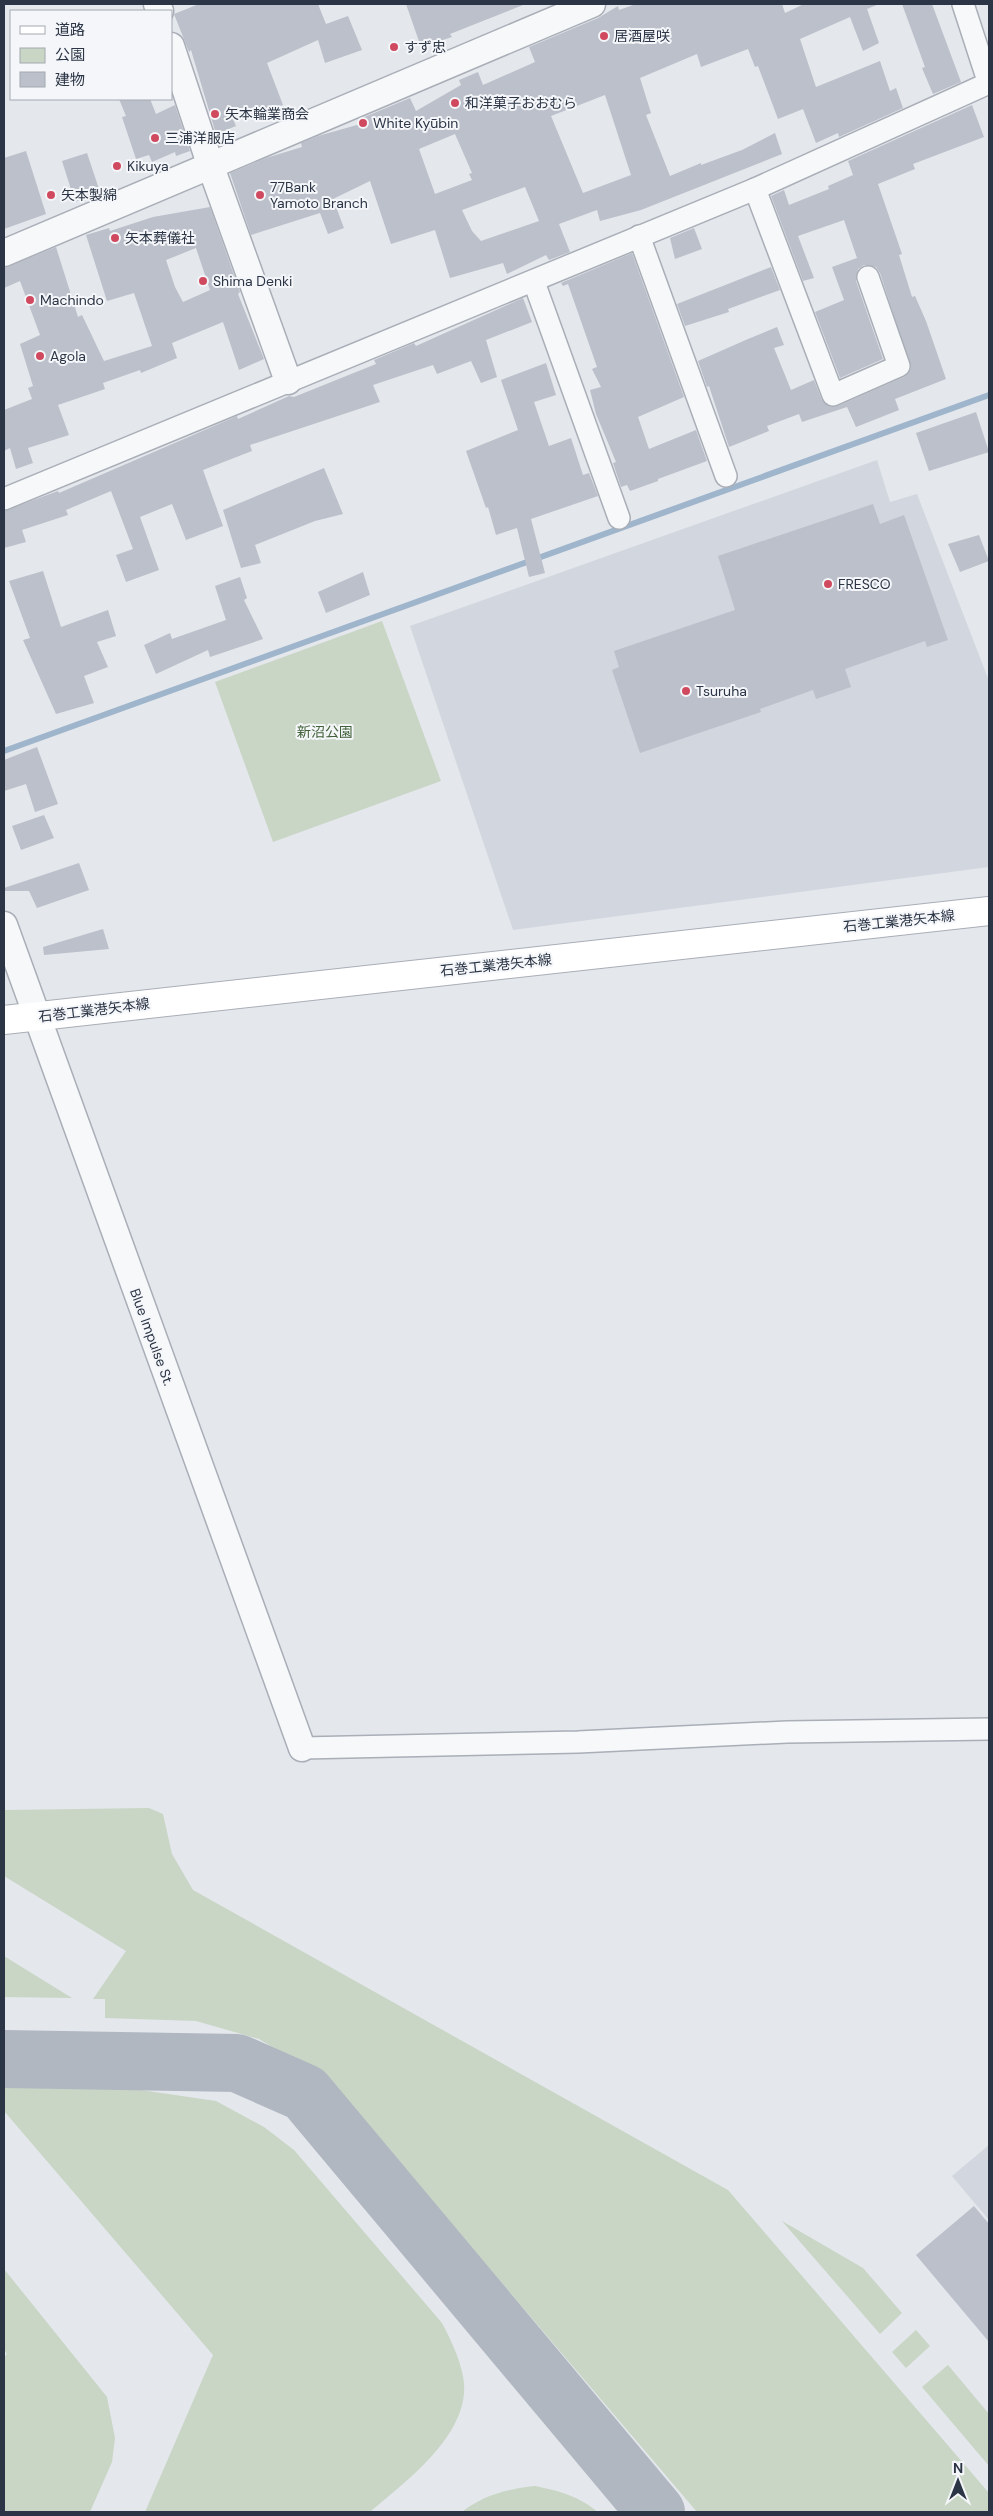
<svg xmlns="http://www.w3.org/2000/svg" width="993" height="2516" font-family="'DM Sans','Noto Sans JP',sans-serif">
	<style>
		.built { fill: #d2d6de }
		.green { fill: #c9d6c5 }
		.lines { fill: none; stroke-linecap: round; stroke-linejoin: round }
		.stream { stroke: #9fb5cc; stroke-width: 6 }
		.taxiway { stroke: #b0b7c1; stroke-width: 58 }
		.building { fill: #bbc0ca; fill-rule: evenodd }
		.minor-casing { stroke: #a9aeb7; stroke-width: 24 }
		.tertiary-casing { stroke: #a9aeb7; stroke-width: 29 }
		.secondary-casing { stroke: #a9aeb7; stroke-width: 30 }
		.minor { stroke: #f7f8fa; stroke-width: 21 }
		.tertiary { stroke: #f7f8fa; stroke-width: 26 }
		.secondary { stroke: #fff; stroke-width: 28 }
		.poi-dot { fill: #d04a5f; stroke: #f4f6f9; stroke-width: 2 }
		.labels { text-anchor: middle; stroke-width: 4; stroke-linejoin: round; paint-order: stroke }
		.poi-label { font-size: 14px; fill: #2b3545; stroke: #f4f6f9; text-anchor: start }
		.park-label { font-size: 14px; fill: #406138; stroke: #f4f6f9 }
		.street-label { font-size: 14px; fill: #2b3545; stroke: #f4f6f9 }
	</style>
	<rect width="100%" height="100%" fill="#e4e7ec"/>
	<g class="built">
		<path d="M877 460 890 502 917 494 989 681V867L513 930 410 626Z"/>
		<path d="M989 2145V2220L952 2176Z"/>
	</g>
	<g class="green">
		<path d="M382 621 441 781 273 842 215 682Z"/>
		<path d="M149 1808 163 1814 172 1854 193 1890 728 2190 989 2493V2512H697L350 2105 314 2072 259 2039 196 2021 105 2018V1999H93L126 1951 4 1876V1810Z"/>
		<path d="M4 1956 72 1998 4 1997Z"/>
		<path d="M4 2082 100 2084 216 2101 264 2127 294 2150 442 2323C451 2340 459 2357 463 2376 474 2432 406 2481 370 2512H145L213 2355 4 2111Z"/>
		<path d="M782 2221 863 2268 902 2313 880 2334Z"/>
		<path d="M4 2269 107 2397 115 2438 112 2462 90 2512H4V2357L7 2354 4 2349Z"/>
		<path d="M916 2330 930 2346 906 2368 892 2352Z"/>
		<path d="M948 2365 989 2414V2466L922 2387Z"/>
		<path d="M535 2486C560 2491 578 2496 598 2512H462C483 2495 508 2489 535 2486Z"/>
	</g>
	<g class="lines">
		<path class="stream" d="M4 751 989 395"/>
		<path class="taxiway" d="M4 2059 237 2063 305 2093 656 2512"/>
	</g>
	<g class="building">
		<path d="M199 4H318L326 24 348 16 362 50 325 63 318 40 267 63 283 105 233 119 236 126 216 134 191 50 189 52 174 14Z"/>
		<path d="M406 4H523V5L450 34 452 37 421 47Z"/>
		<path d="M636 4H782L785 13 804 4H879L867 9 879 43 863 51 850 17 800 39 816 87 880 61 890 91 896 88 903 108 839 137 838 133 816 143 803 109 778 119 758 66 755 67 748 49 701 67 697 54 640 78 651 113 646 115 670 176 701 163V165L742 150 775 133 782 154 641 210 600 221 597 210 559 224 570 252 549 260 546 255 507 274 503 263 450 278 435 230 391 244 370 181 333 199 344 228 328 234 320 213 251 235 230 173 266 158 302 147 301 143 318 136 364 123 362 118 410 98 416 111 461 85 459 80 478 72 483 85 535 62 529 47 598 18 618 6 619 10ZM605 95 631 175 583 193 551 116ZM455 134 472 173 469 174 472 180 435 194 419 149ZM525 187 539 221 481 241 472 231 462 210Z"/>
		<path d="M902 4H932L961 82 933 94 922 68 925 67Z"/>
		<path d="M119 99H150L156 114 175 105 190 151 176 156 175 152 152 162 149 155 136 159 122 117 126 116Z"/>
		<path d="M972 105 984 137 913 164 915 169 878 184 902 254 899 255 912 297 915 296 926 321 946 379 895 399 899 410 856 427 847 407 802 422 799 414 767 426 769 431 729 447 709 386 707 387 698 361 748 339 777 327 784 345 774 348 791 390 814 380 822 400 831 407 838 406 904 377 911 368 880 273 876 267 864 265 858 269 856 281 883 359 840 378 815 312 844 300 832 267 857 258 844 220 798 236 814 278 803 281 771 196 784 190 789 205 829 189 828 186 853 175 848 161Z"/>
		<path d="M26 151 46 214 4 229V158Z"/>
		<path d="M87 153 100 192 75 202 62 161Z"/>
		<path d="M210 207 240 292 238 294 264 359 239 370 223 322 172 343 177 358 141 373 140 370 103 383 105 389 58 405 69 435 28 448 33 463 16 469 10 448 4 451V410L32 399 28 388 33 386 20 344 40 335 20 281 4 288V268L56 247 78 317 82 315 104 361 152 346 134 293 107 301 86 235 109 228 110 231 153 217ZM196 248 210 290 183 302 175 287 166 260Z"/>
		<path d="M694 228 702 249 675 259 670 238Z"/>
		<path d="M632 253 684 397 638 417 649 449 696 430 707 461 658 479V481L630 491 627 485 621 487 613 463 616 462 596 414 590 390 601 387 592 369 597 367 568 284 563 286 561 283Z"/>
		<path d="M771 267 780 290 728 309 729 312 685 326 677 304Z"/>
		<path d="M523 298 532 322 486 340 497 377 481 383 471 361 437 374 433 365 373 385 380 402 250 445 252 451 203 470 223 526 186 540 172 504 140 517 159 570 126 582 116 555 133 549 111 491 66 510 68 515 22 530 26 542 4 548V511L58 491 59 493 237 416 238 419 289 396 294 397 376 364 374 360 414 343 416 346Z"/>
		<path d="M546 363 556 395 534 402 549 446 571 438 583 475 589 473 598 496 531 519 545 573 529 577 517 528 496 535 488 507 486 508 466 451 518 430 501 380Z"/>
		<path d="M976 412 989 452 929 471 916 433Z"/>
		<path d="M324 468 343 514 315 521 255 545 261 563 241 568 223 510Z"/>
		<path d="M873 504 880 524 904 515 948 640 927 647 925 641 845 669 851 687 816 699 813 690 760 709 761 712 640 753 612 670 619 667 614 651 735 610 718 556Z"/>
		<path d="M979 535 989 561 960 572 948 544Z"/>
		<path d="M43 571 61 627 108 610 116 636 97 642 108 667 84 676 94 703 56 714 23 640 30 638 9 581Z"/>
		<path d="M363 572 370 595 326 613 318 592Z"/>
		<path d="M240 577 247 598 244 600 263 639 210 657 208 650 156 674 144 645 170 633 172 639 226 620 215 586Z"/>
		<path d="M37 747 58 804 35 812 26 784 4 791V760Z"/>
		<path d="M44 815 54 838 21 850 12 826Z"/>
		<path d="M79 863 89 890 37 908 29 891H4V888Z"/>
		<path d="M103 929 109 949 44 955 43 947Z"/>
		<path d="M974 2206 989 2224V2342L916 2255Z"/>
	</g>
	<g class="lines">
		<g class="minor-casing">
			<g id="minor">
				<path d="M963 4 989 84"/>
				<path d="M755 189 833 395 899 366 868 277"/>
				<path d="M639 236 726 476"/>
				<path d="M534 282 619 518"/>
				<path d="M4 499 755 189 989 83"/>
				<path d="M302 1748 578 1742 787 1732 989 1729"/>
			</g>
		</g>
		<g class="tertiary-casing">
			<g id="tertiary">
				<path d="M157 4 160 11"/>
				<path d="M171 46 211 167 288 381"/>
				<path d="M4 253 592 4"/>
				<path d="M4 925 302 1748"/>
			</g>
		</g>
		<g class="secondary-casing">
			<path id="secondary" d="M4 1020 989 911"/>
		</g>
		<use href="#minor" class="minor"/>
		<use href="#tertiary" class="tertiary"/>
		<use href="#secondary" class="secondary"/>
	</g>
	<g class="poi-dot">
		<circle cx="604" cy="36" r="5"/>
		<circle cx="394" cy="47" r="5"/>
		<circle cx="455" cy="103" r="5"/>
		<circle cx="215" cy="114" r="5"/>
		<circle cx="363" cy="123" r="5"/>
		<circle cx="155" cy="138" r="5"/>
		<circle cx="117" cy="166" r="5"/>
		<circle cx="51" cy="195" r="5"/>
		<circle cx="260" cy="195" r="5"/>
		<circle cx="115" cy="238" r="5"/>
		<circle cx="203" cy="281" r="5"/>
		<circle cx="30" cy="300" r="5"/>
		<circle cx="40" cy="356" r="5"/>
		<circle cx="828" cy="584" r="5"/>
		<circle cx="686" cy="691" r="5"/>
	</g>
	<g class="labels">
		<g class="poi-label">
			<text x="614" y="41">居酒屋咲</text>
			<text x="404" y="52">すず忠</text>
			<text x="465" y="108">和洋菓子おおむら</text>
			<text x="225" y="119">矢本輪業商会</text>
			<text x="373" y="128">White Kyūbin</text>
			<text x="165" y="143">三浦洋服店</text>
			<text x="127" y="171">Kikuya</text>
			<text x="270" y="192">77Bank<tspan x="270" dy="16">Yamoto Branch</tspan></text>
			<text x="61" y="200">矢本製綿</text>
			<text x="125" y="243">矢本葬儀社</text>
			<text x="213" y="286">Shima Denki</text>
			<text x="40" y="305">Machindo</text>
			<text x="50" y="361">Agola</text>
			<text x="838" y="589">FRESCO</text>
			<text x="696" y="696">Tsuruha</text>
		</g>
		<g class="park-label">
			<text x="325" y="737">新沼公園</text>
		</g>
		<g class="street-label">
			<text transform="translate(899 921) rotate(-6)" y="5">石巻工業港矢本線</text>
			<text transform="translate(496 965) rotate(-6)" y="5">石巻工業港矢本線</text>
			<text transform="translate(94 1010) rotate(-7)" y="5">石巻工業港矢本線</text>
			<text transform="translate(152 1337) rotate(70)" y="5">Blue Impulse St.</text>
		</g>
	</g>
	<rect width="993" height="2516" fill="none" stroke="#2b3545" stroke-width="10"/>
	<rect x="10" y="10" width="162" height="90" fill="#f4f6f9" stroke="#a4a9b1"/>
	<rect x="20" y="26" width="25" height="8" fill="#ffffff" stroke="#a4a9b1"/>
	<text x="55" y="35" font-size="15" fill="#2b3545">道路</text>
	<rect x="20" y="48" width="25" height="15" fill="#c9d6c5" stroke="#a4a9b1"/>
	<text x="55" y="60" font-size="15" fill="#2b3545">公園</text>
	<rect x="20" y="72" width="25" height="15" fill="#bbc0ca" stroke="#a4a9b1"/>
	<text x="55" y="85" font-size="15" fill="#2b3545">建物</text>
	<g transform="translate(958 2481)" stroke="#f4f6f9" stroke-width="4" paint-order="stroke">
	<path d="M0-4L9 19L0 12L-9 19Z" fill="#2b3545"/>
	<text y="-8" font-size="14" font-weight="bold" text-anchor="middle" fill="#2b3545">N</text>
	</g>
</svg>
